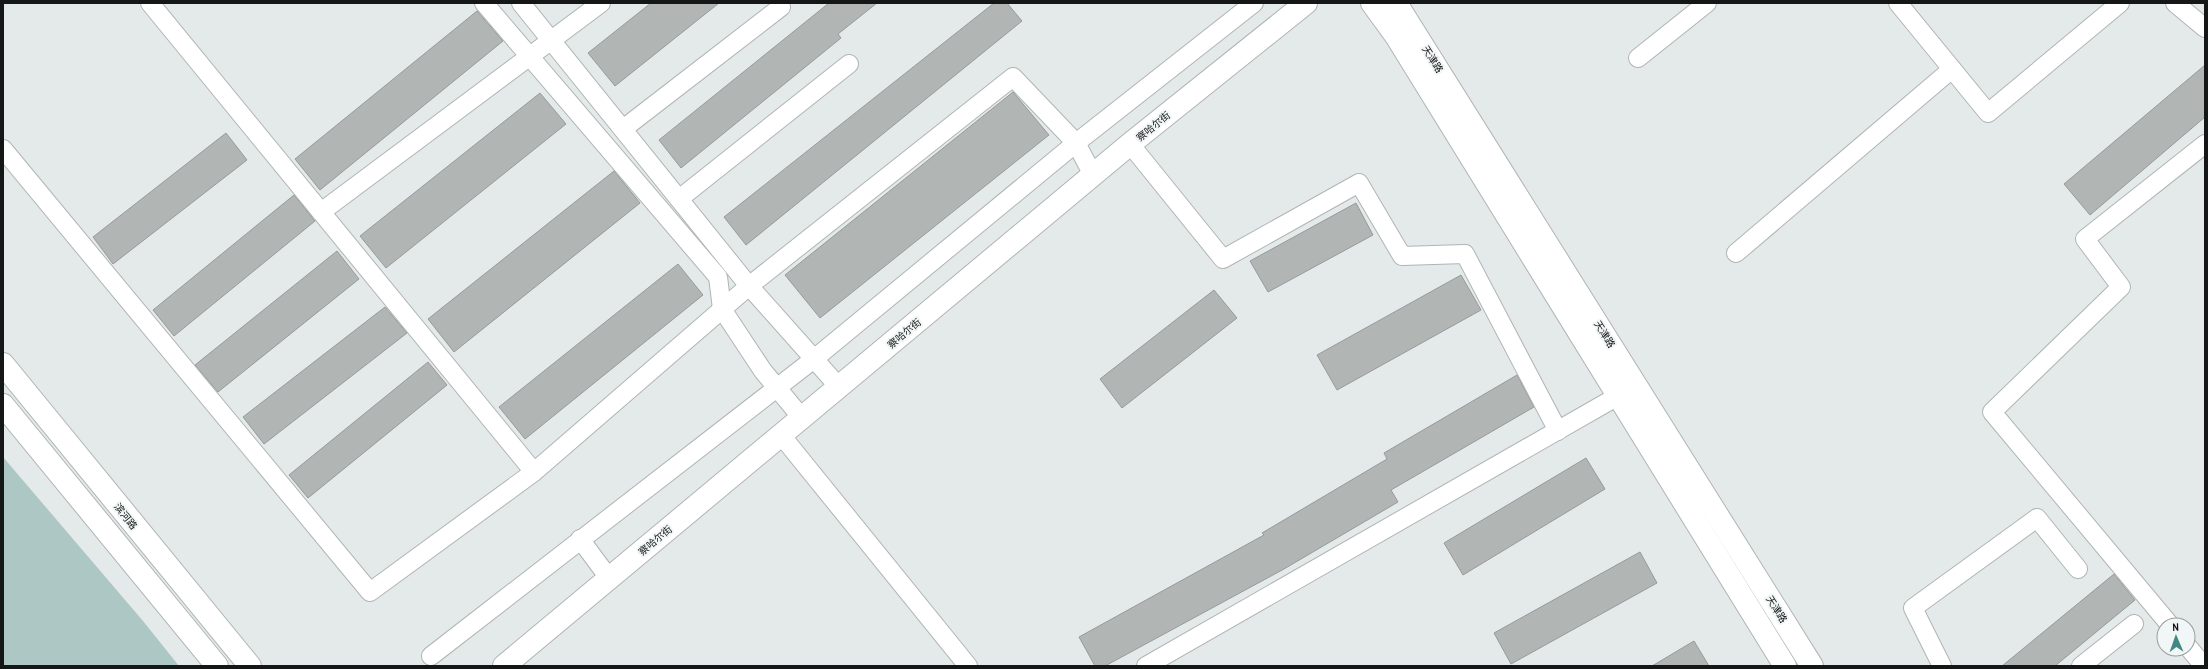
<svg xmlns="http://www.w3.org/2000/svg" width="2208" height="669" font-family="'Archivo Narrow','Noto Sans SC',sans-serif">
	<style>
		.green { fill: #acc7c4 }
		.building { fill: #b1b6b5; stroke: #969a9a }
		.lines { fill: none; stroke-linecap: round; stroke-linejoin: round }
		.minor-casing { stroke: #b0b5b4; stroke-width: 20 }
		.tertiary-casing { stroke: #b0b5b4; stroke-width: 24 }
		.secondary-casing { stroke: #b0b5b4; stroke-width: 24 }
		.minor { stroke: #fff; stroke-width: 18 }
		.tertiary { stroke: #fff; stroke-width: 22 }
		.secondary { stroke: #fff; stroke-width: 22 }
		.labels { text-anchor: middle; stroke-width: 4; stroke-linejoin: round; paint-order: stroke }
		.street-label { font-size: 10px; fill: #151616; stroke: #f1f7f6 }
	</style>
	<rect width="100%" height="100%" fill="#e4e9e9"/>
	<path class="green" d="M3 457 143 621 179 666H3Z"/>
	<g class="building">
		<path d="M651 3H719L615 86 588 53Z"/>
		<path d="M829 3H877L838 34 841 38 681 168 659 140Z"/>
		<path d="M994 3H1007L1022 21 746 245 724 217Z"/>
		<path d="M477 11 503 41 320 190 295 159Z"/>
		<path d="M2205 65V117L2090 215 2064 184Z"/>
		<path d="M1013 92 1049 135 820 318 785 275Z"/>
		<path d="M540 93 566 124 386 268 360 236Z"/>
		<path d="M226 133 247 160 113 264 93 237Z"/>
		<path d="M614 171 640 203 454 352 428 319Z"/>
		<path d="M294 195 315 221 174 336 153 310Z"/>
		<path d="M1356 203 1373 235 1268 292 1250 261Z"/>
		<path d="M337 251 359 279 218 392 195 365Z"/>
		<path d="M678 264 703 295 525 439 499 407Z"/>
		<path d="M1461 275 1481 310 1337 390 1317 355Z"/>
		<path d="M1214 290 1237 318 1122 408 1100 379Z"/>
		<path d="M385 307 407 333 264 444 243 417Z"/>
		<path d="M428 362 447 385 308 498 289 475Z"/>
		<path d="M1517 375 1534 407 1391 490 1398 502 1284 569 1105 666H1095L1079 637 1264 535 1262 533 1387 459 1384 453Z"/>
		<path d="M1586 458 1605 489 1463 575 1444 543Z"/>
		<path d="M1640 552 1657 583 1511 664 1494 633Z"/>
		<path d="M2114 574 2135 600 2055 666H2002Z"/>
		<path d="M1694 641 1709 666H1652Z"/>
	</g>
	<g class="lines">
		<g class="minor-casing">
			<g id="minor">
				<path d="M150 3 534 472"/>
				<path d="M484 3 718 277 722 309 763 371 802 418"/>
				<path d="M521 3 749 286 839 387"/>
				<path d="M1898 3 1988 113 2120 3"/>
				<path d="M2175 3 2205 28"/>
				<path d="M1638 58 1707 3"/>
				<path d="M623 129 781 7"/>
				<path d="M1130 144 1223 259 1359 183 1402 256 1465 254 1558 431"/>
				<path d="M3 149 370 592 534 472 749 286 1013 77 1076 143 1093 175"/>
				<path d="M679 199 849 64"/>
				<path d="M321 212 601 3"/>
				<path d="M1736 253 1952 69"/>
				<path d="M781 435 968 666"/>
				<path d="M580 539 609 578"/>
				<path d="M2170 625 1992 412 2121 287 2085 239 2205 144"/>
				<path d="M2188 647 2204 666"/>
				<path d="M431 656 814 359 1076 143 1254 3"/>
				<path d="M1146 666 1618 396"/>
				<path d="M1942 666 1913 608 2037 518 2078 569"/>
				<path d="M2081 666 2134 624"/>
			</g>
		</g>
		<g class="tertiary-casing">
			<g id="tertiary">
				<path d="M1372 3 1396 36 1785 666"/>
				<path d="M1396 3 1812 666"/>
				<path d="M504 666 1130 144 1306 3"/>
			</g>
		</g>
		<g class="secondary-casing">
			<g id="secondary">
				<path d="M3 364 250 666"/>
				<path d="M3 405 217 666"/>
			</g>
		</g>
		<use href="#minor" class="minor"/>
		<use href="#tertiary" class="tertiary"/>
		<use href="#secondary" class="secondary"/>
	</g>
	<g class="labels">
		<g class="street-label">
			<text transform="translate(1433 59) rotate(58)" y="4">天津路</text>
			<text transform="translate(1153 126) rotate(-39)" y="4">察哈尔街</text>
			<text transform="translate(904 333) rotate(-40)" y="4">察哈尔街</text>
			<text transform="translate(1605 334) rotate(58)" y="4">天津路</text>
			<text transform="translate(126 516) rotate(51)" y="4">滨河路</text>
			<text transform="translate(655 540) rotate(-40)" y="4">察哈尔街</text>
			<text transform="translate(1777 609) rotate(58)" y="4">天津路</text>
		</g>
	</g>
	<rect width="2208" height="669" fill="none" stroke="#151616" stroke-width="8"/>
	<g transform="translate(2176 637) rotate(358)"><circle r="19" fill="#f1f7f6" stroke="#999d9c"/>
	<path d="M0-3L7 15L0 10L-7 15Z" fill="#428882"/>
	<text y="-6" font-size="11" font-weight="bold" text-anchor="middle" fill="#151616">N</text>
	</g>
</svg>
